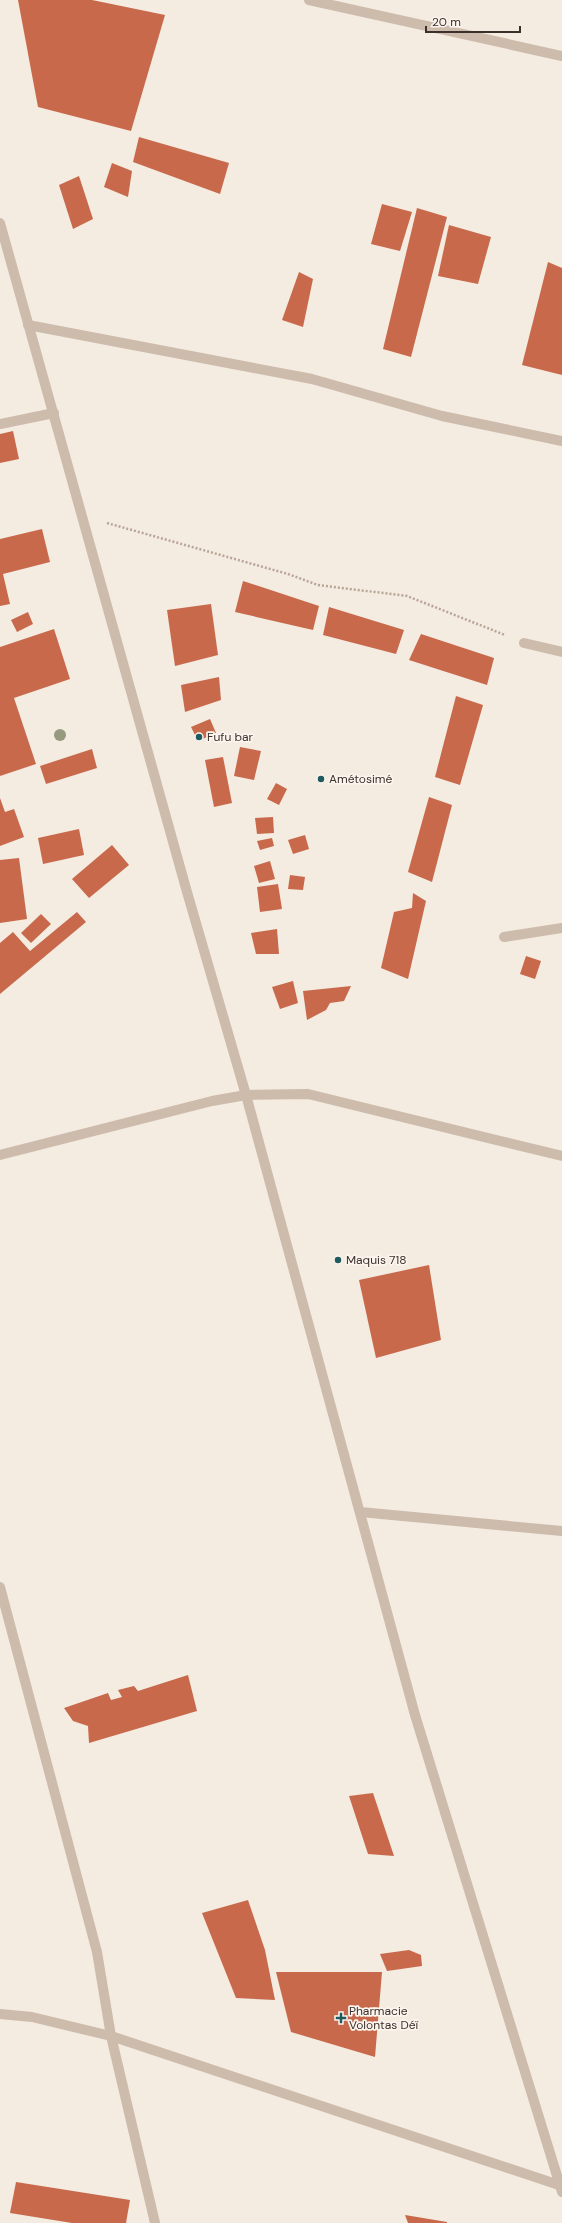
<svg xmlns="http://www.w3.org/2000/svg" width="562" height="2223" font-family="'DM Sans',sans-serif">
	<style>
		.building { fill: #c8694b }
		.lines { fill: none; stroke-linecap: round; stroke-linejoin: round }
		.path { stroke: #b9a596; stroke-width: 2.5; stroke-dasharray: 2 2; stroke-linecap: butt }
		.minor { stroke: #cdbbac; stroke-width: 10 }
		.tree { fill: #969b7f }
		.poi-dot { fill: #1f5a5e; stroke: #fbf5ee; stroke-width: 1.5 }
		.labels { text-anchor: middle; stroke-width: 3.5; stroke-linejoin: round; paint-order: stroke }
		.poi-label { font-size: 12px; fill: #3b302b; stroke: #fbf5ee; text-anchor: start }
	</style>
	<rect width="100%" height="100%" fill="#f4ebe1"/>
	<g class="building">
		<path d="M18 0H92L165 15 131 131 38 107Z"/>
		<path d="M139 137 229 163 220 194 133 162Z"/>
		<path d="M112 163 132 171 128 197 104 187Z"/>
		<path d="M79 176 93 219 73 229 59 185Z"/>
		<path d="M382 204 412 212 400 251 371 244Z"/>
		<path d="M417 208 447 217 411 357 383 349Z"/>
		<path d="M449 225 491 237 478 284 438 276Z"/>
		<path d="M548 262 562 268V375L522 365Z"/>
		<path d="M299 272 313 279 303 327 282 320Z"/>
		<path d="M13 431 19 459 0 463V434Z"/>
		<path d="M42 529 50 562 3 574 10 604 0 606V539Z"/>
		<path d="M243 581 319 606 313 630 235 612Z"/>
		<path d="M211 604 218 655 175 666 167 610Z"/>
		<path d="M329 607 404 630 396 654 323 635Z"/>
		<path d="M28 612 33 624 17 632 11 620Z"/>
		<path d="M54 629 70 679 14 698 36 764 0 776V647Z"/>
		<path d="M421 634 494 658 487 685 409 660Z"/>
		<path d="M219 677 221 700 185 712 181 685Z"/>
		<path d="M456 696 483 705 460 785 435 777Z"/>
		<path d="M210 719 216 733 198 741 191 727Z"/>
		<path d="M240 747 261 751 254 780 234 776Z"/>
		<path d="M92 749 97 768 46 784 40 766Z"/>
		<path d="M223 757 232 803 214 807 205 760Z"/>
		<path d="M276 783 287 789 279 805 267 799Z"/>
		<path d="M429 797 452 805 432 882 408 872Z"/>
		<path d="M0 798 5 812 14 809 24 837 0 846Z"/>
		<path d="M273 817 274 833 257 834 255 818Z"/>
		<path d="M79 829 84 855 43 864 38 838Z"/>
		<path d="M305 835 309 849 293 854 288 840Z"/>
		<path d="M272 838 274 846 260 850 257 841Z"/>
		<path d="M112 845 129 865 89 898 72 879Z"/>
		<path d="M19 858 27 919 0 923V860Z"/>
		<path d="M270 861 275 879 259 883 254 866Z"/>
		<path d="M290 875 305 877 303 890 288 889Z"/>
		<path d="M278 884 282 909 260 912 257 887Z"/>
		<path d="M413 893 426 901 408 979 381 968 394 912 412 908Z"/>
		<path d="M77 912 86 922 0 994V943L13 932 30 951Z"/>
		<path d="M41 914 51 924 31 943 21 933Z"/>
		<path d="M277 929 279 954H256L251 933Z"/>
		<path d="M526 956 541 961 535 979 520 974Z"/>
		<path d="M293 981 298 1003 280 1009 272 987Z"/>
		<path d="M351 986 344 1001 330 1003 326 1010 307 1020 303 991Z"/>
		<path d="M429 1265 441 1340 376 1358 359 1280Z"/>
		<path d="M188 1675 197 1711 89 1743 88 1726 73 1721 64 1708 108 1693 111 1700 122 1697 118 1690 134 1686 138 1691Z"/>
		<path d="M373 1793 394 1856 368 1854 349 1796Z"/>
		<path d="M248 1900 265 1950 275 2000 236 1998 202 1913Z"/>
		<path d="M409 1950 421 1955 422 1966 387 1971 380 1954Z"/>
		<path d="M276 1972H382L375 2057 291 2032Z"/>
		<path d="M16 2182 130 2200 126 2223H72L10 2213Z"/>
		<path d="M405 2215 447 2222V2223H408Z"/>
	</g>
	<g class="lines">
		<path class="path" d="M107 523 288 574 318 585 407 596 505 635"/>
		<g class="minor">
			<path d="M309 0 562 56"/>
			<path d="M0 223 187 892 246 1095 415 1715 562 2192"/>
			<path d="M28 325 312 379 442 416 562 441"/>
			<path d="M0 424 54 413"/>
			<path d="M524 643 562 652"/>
			<path d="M504 937 562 928"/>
			<path d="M0 1155 212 1101 246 1095 308 1094 562 1156"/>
			<path d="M360 1512 562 1531"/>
			<path d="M0 1587 97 1952 111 2036 155 2223"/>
			<path d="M0 2014 32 2017 111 2036 562 2186"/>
		</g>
	</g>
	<circle class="tree" cx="60" cy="735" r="6"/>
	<g class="poi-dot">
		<circle cx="199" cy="737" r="4"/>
		<circle cx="321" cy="779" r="4"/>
		<circle cx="338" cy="1260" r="4"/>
		<path d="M339 2012h4v4h4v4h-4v4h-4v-4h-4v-4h4z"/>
	</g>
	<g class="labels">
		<g class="poi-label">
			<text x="207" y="741">Fufu bar</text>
			<text x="329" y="783">Amétosimé</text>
			<text x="346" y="1264">Maquis 718</text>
			<text x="349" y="2015">Pharmacie<tspan x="349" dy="14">Volontas Déï</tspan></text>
		</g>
	</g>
	<path d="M426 26v6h94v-6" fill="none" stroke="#3b302b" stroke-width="2"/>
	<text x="432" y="26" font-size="12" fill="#3b302b" stroke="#fbf5ee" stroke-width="3" paint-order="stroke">20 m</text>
</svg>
